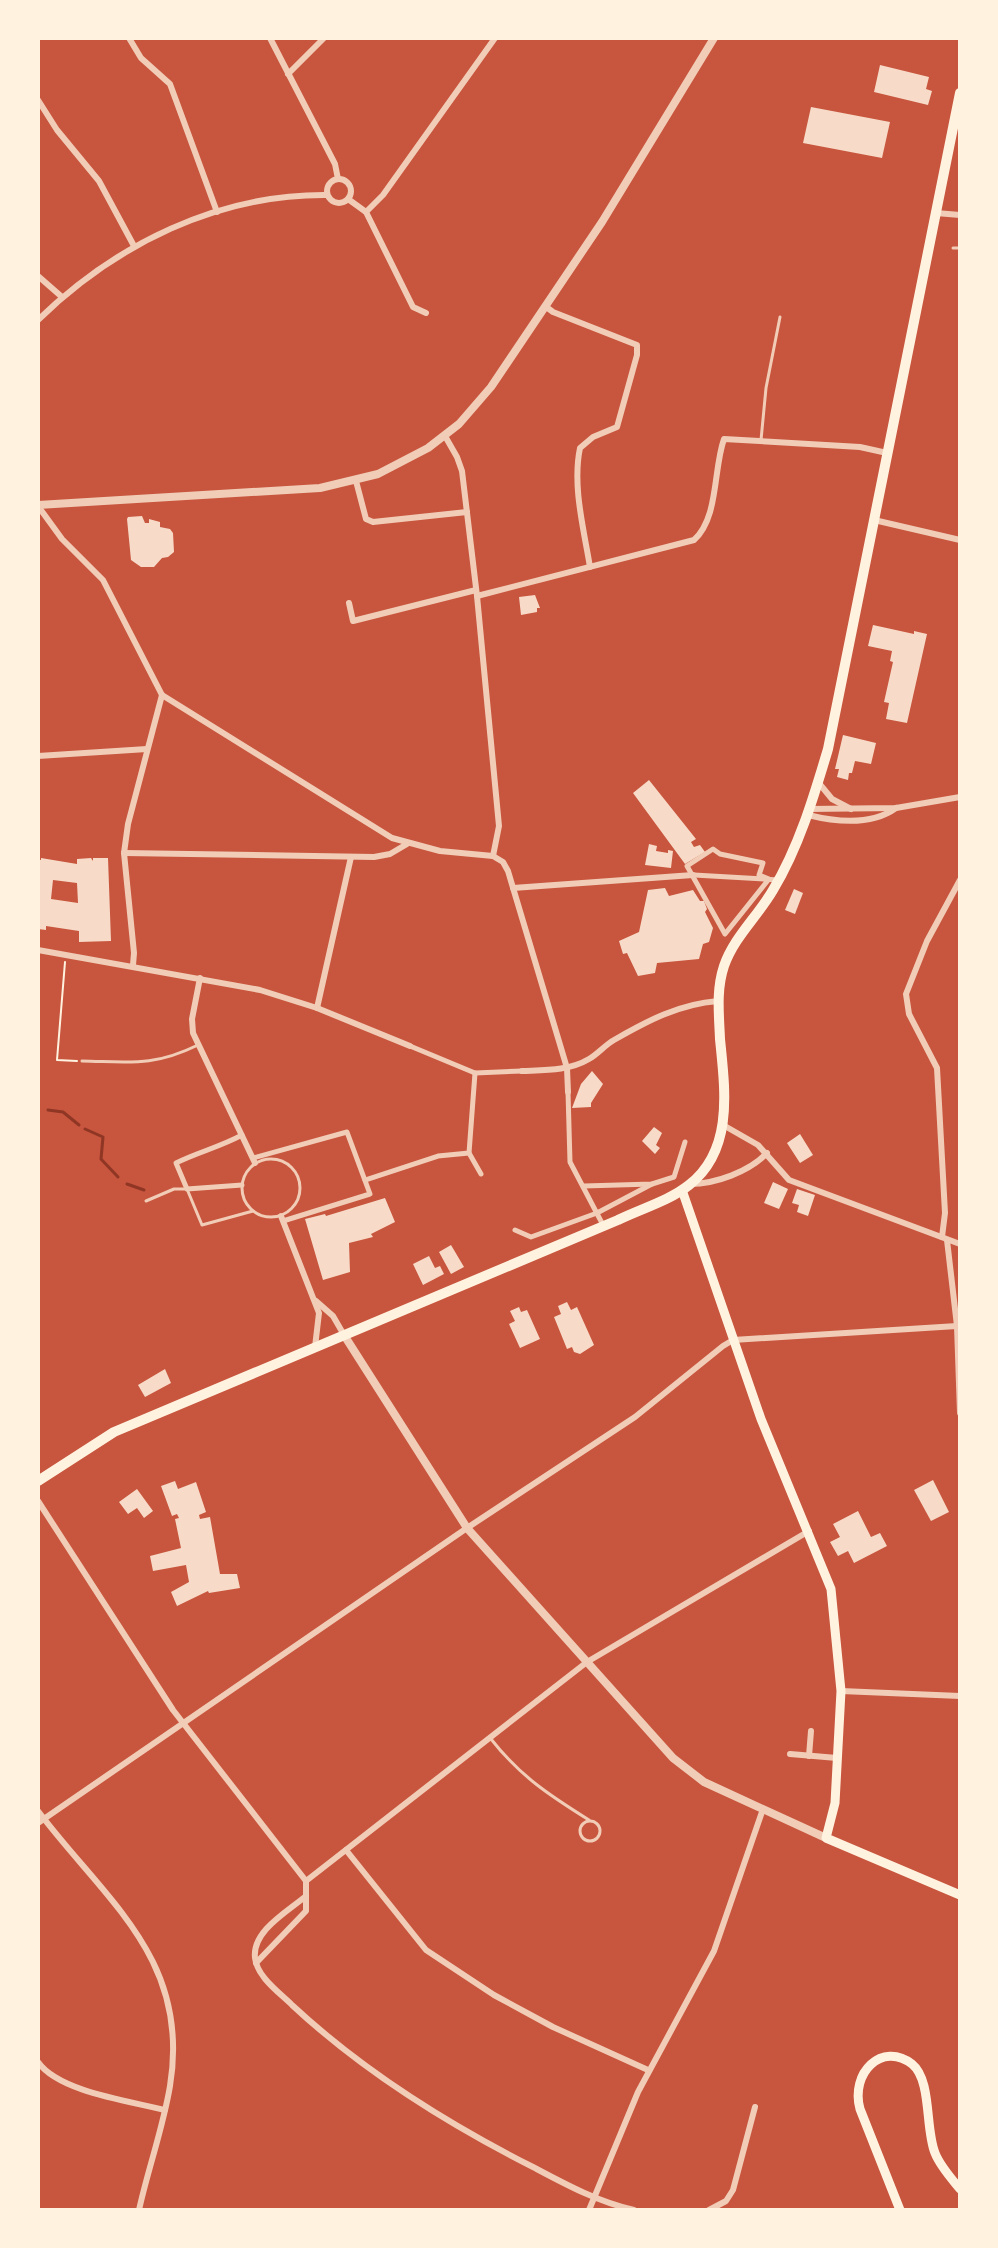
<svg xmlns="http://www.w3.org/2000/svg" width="998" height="2248" font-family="Raleway,sans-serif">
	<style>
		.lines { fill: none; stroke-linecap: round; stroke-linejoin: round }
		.stream { stroke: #8f3625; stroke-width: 3 }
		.building { fill: #f7dbc8; fill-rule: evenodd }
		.path { stroke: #fff3e0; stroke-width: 2 }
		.service { stroke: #f1ccb7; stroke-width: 3 }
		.pedestrian { stroke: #f1ccb7; stroke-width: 5 }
		.minor { stroke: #f1ccb7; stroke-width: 6 }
		.tertiary { stroke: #f1ccb7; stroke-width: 8 }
		.secondary { stroke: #fff3e0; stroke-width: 9 }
		.primary { stroke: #fff3e0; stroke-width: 10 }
	</style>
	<rect width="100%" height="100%" fill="#c8553d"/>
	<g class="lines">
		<g class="stream">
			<path d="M48 1110 63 1112 79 1125"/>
			<path d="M85 1129 103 1137 101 1159 118 1177"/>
			<path d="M127 1184 144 1190"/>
		</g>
	</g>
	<g class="building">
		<path d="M880 65 929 77 926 89 932 91 928 105 874 92Z"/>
		<path d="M811 107 890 122 882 158 803 143Z"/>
		<path d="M142 516 145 523H149V519L160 522V527L170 529 173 533 174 552 168 557 162 558 154 567H141L131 560 127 519 128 517Z"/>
		<path d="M535 595 540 608H537V612L521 615 519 597Z"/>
		<path d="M873 625 914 634V631L927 634 907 723 886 719 889 703 884 702 893 662 890 661 892 651 868 646Z"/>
		<path d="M843 735 876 743 871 764 855 761 852 773H849L848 780 837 777 839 769H835Z"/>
		<path d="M649 780 696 839 691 842 694 847 700 845 705 852 685 864 633 793Z"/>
		<path d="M649 844 657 846 656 851 668 853V850L673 851 671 868 645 865Z"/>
		<path d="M41 858 77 864V859L91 858 93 861V858H108L111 941 79 942V931L46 926V930L38 929V860H41ZM53 880 77 883 78 903 51 899Z"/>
		<path d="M665 888 669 896 693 890 700 901H704L707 909 705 912 713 928 709 942 703 944 699 959 657 963 655 973 638 976 627 953 623 954 619 941 639 932 648 890Z"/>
		<path d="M794 889 803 893 795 914 785 910Z"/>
		<path d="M592 1071 603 1084 591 1103V1107L572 1108 581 1084Z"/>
		<path d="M654 1127 662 1133 656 1145 660 1148 655 1154 642 1141Z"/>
		<path d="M800 1134 813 1155 800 1163 787 1143Z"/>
		<path d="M773 1182 788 1189 779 1209 764 1203Z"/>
		<path d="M797 1189 815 1195 808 1216 797 1212 799 1205 792 1203Z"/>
		<path d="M385 1198 395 1222 371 1234 373 1237 349 1243 350 1272 323 1280 305 1219 325 1214 326 1216Z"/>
		<path d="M451 1245 464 1267 451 1274 439 1252Z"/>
		<path d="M429 1256 435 1268 440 1266 444 1274 423 1285 413 1264Z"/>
		<path d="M567 1302 571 1310 577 1307 594 1345 580 1354 574 1352 572 1347 567 1349 554 1317 561 1314 558 1306Z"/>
		<path d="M519 1307 521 1312 527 1310 540 1339 520 1348 509 1324 515 1321 510 1311Z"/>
		<path d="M165 1369 171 1383 145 1397 138 1385Z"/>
		<path d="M933 1480 949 1512 931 1521 914 1490Z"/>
		<path d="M175 1481 178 1489 196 1482 206 1512 199 1515 200 1519 210 1517 220 1574H237L240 1588 209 1593 208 1591 177 1606 171 1592 189 1582 186 1565 153 1571 150 1556 181 1548 175 1519 179 1518 177 1514 172 1516 161 1486Z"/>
		<path d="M137 1489 153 1511 144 1518 137 1508 128 1514 119 1502Z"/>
		<path d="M858 1511 871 1537 880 1533 887 1546 854 1563 848 1551 838 1556 830 1542 840 1537 833 1524Z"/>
	</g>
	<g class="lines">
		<path class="path" d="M65 962 57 1060 77 1061"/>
		<g class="service">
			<path d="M953 248H960"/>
			<path d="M761 440 766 388 780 317"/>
			<path d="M82 1061C130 1062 153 1067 198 1045"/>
			<circle cx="271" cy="1188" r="29"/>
			<path d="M146 1201 174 1189H187L202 1225 253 1211"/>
			<path d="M491 1739C520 1776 549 1795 589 1820"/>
			<circle cx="590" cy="1831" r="10"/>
		</g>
		<g class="pedestrian">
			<path d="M713 849 720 854 763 863 759 875 769 879 725 934 687 866Z"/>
			<path d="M694 875 779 880"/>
			<path d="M410 1046 475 1073 522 1071"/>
			<path d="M568 1092 570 1162 603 1225"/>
			<path d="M469 1153 481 1174"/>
			<path d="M253 1158 347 1132 370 1194 283 1221"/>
			<path d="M365 1180 438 1156 469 1153 475 1073"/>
			<path d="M242 1185 187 1189 176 1163C198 1152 220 1147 242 1135"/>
			<path d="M584 1186 652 1184 674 1177 685 1142"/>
			<path d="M515 1230 531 1237 597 1213 652 1184"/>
		</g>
		<g class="minor">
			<path d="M129 38 141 58 170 84 217 212"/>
			<path d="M270 38 335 164 338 179"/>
			<path d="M288 74 324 38"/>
			<path d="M38 100 57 130 99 181 134 246"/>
			<circle cx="339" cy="191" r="12"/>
			<path d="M348 199 366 212 413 307 426 313"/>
			<path d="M366 212 383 195 495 38"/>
			<path d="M936 213 960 215"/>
			<path d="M38 276 62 297"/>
			<path d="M545 306 553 312 637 345V355L617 427 593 437 580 448C572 486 584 530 590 567"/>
			<path d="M38 320C116 244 218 194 327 195"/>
			<path d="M445 436 457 457 462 471 477 596 499 826 493 856"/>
			<path d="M356 481 366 519 373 522 467 512"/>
			<path d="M38 506 62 539 103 580 162 695 392 838 440 851 493 856"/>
			<path d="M874 520 960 540"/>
			<path d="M477 596 694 540C719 517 713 470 724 439L860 447 887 453"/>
			<path d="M349 603 353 621 476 590"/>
			<path d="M38 756 147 749"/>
			<path d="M818 782 832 799 851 809"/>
			<path d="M808 809 896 808 960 797"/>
			<path d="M808 815C836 822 871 826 896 808"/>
			<path d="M124 853 374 857 390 854 407 844"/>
			<path d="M493 856 503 862 508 871 567 1068 568 1092"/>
			<path d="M513 888 693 875"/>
			<path d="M38 950 260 990 317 1008 410 1046"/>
			<path d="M133 965 134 953 124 853 128 824 162 695"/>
			<path d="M200 978 192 1019 193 1033 255 1163"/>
			<path d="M317 1008 351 857"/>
			<path d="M522 1071C544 1070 569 1071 589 1059 598 1054 605 1045 614 1040 647 1021 679 1004 718 1001"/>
			<path d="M723 1125 758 1145 789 1180 960 1244"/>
			<path d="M690 1184C715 1184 749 1172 767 1153"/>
			<path d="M281 1216 319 1313 315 1347"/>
			<path d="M942 1237 945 1213 937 1068 909 1014 906 994 927 941 960 880"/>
			<path d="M947 1240 957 1326 960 1413"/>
			<path d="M316 1301 333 1316 344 1335"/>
			<path d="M38 1501 173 1710 306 1881"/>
			<path d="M841 1691 960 1696"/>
			<path d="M790 1754 837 1758"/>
			<path d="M809 1756 811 1731"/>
			<path d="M38 1811C105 1900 191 1959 170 2086 163 2128 148 2169 139 2210"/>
			<path d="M38 1823 467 1528 635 1417 723 1346 733 1340 957 1326"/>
			<path d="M346 1850 426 1950 494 1995 553 2027 648 2070"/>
			<path d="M306 1881 587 1662 809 1531"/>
			<path d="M306 1896C287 1912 252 1931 255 1958 257 1977 280 1993 292 2005 364 2072 446 2123 533 2167 565 2184 598 2202 634 2210"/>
			<path d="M256 1963 306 1911V1881"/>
			<path d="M38 2062C59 2092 130 2101 165 2110"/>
			<path d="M589 2210 638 2092 714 1951 763 1809"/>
			<path d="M709 2210 726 2201 733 2190 755 2107"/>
		</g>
		<g class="tertiary">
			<path d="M38 505 320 488 378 474 428 448 459 424 491 387 602 222 714 38"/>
			<path d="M344 1335 467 1528 673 1758 704 1782 826 1838"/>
		</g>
		<g class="secondary">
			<path d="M682 1190 761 1419 831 1589 841 1691 835 1803 826 1838 960 1895"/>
			<path d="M900 2210 860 2109C850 2073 882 2041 912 2064 932 2080 925 2129 935 2153 940 2166 951 2178 960 2189"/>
		</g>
		<path class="primary" d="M38 1481 114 1432 618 1220C640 1209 669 1201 689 1185 734 1150 725 1090 720 1039 719 1014 716 990 724 966 734 937 758 916 773 890 799 847 814 796 828 749L960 93"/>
	</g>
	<rect width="998" height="2248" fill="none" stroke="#fff3e0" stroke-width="80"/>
</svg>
